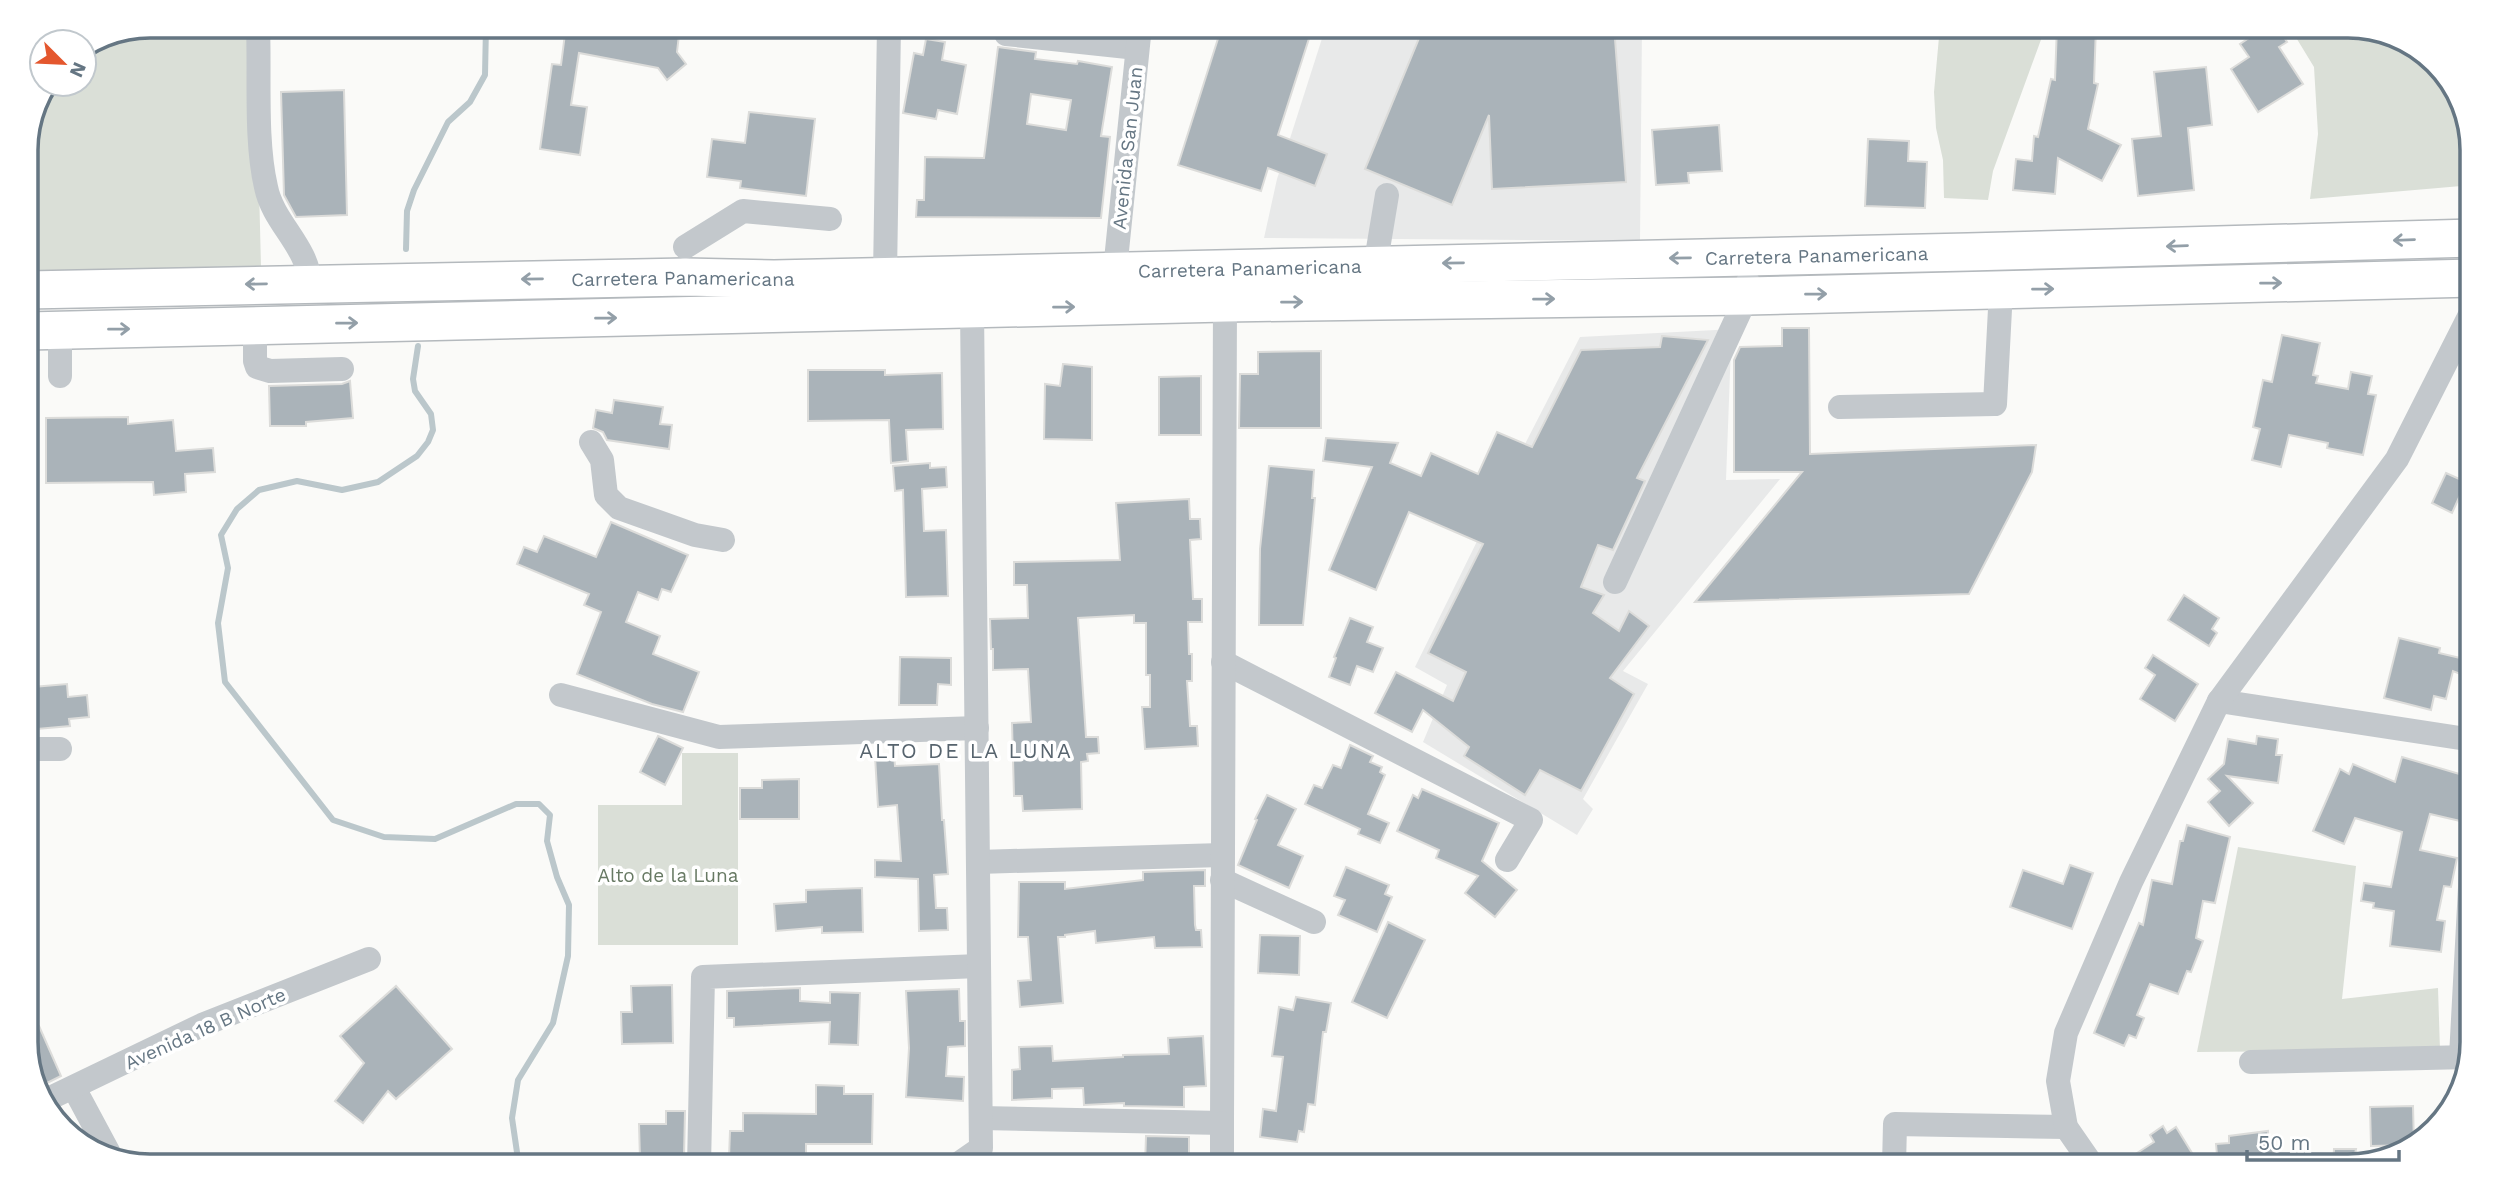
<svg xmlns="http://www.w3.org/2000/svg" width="2499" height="1192" font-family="'Work Sans',sans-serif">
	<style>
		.built { fill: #e8e9e9 }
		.green { fill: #dadfd7 }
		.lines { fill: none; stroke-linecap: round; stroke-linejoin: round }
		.stream { stroke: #bbc7cb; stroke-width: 6 }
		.building { fill: #aab3b9; stroke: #dcdcda; stroke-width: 2; fill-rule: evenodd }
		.highway-casing { stroke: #b4b9bd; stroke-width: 40 }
		.minor { stroke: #c3c8cc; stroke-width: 24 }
		.highway { stroke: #fff; stroke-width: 37 }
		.oneway { stroke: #939fa8 }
		.labels { text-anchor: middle; stroke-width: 7; stroke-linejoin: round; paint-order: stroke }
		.street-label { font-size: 19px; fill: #657683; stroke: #fff }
		.park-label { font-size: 19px; fill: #687a64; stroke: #fff }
		.neighbourhood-label { font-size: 21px; letter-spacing: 2px; fill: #57646e; stroke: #fff }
		.rim { fill: none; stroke: #657683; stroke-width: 3.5 }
	</style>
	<rect width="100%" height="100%" fill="#fafaf8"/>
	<g class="built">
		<path d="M1326 26H1642L1640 241 1264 238 1277 179Z"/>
		<path d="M1735 329 1731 346 1726 480 1780 479 1623 671 1648 684 1583 799 1593 809 1577 835 1423 742 1447 685 1415 667 1526 442 1580 337Z"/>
	</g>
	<g class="green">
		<path d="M150 26H255L261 267 27 275 26 142 53 84H84V48L103 36Z"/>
		<path d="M1940 26H2046L1993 171 1988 200 1944 198 1943 160 1936 128 1934 92Z"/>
		<path d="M2289 26H2349L2403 39 2452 81 2473 142V185L2310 199 2318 134 2314 67Z"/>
		<path d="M682 753H738V945H598V805H682Z"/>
		<path d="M2238 847 2356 866 2342 999 2438 988 2440 1050 2197 1052Z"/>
	</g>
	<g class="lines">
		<g class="stream">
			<path d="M406 249 407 211 414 190 448 122 470 102 485 75 486 26"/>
			<path d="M418 346 413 379 415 391 431 414 433 430 428 442 417 456 378 482 342 490 297 481 259 490 237 509 221 535 228 568 218 623 225 682 333 820 384 837 435 839 516 804H539L550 815 547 841 557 877 569 905 568 956 553 1023 518 1080 512 1118 519 1166"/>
		</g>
	</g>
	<g class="building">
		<path d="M566 26H680L677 52 686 64 667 80 658 68 579 53 571 105 587 107 580 155 540 149 552 64 561 65Z"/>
		<path d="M1222 26H1313L1278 135 1327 154 1315 186 1268 168 1261 191 1178 165Z"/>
		<path d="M1424 26H1614L1626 182 1492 189 1489 115 1452 205 1365 169Z"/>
		<path d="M2057 26H2096L2094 83 2098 84 2088 129 2121 145 2102 181 2058 158 2055 194 2013 190 2016 159 2032 161 2034 136 2038 137 2051 79 2055 80Z"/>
		<path d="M2267 26H2277L2287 42 2279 47 2303 84 2258 112 2231 69 2249 57 2240 44Z"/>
		<path d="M926 39 945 42 942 60 966 65 957 114 938 110 936 119 903 113 914 53 923 55Z"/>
		<path d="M998 47 1036 52 1035 59 1077 64 1078 61 1112 67 1101 136 1110 137 1101 218 916 217 917 200H924L925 157 984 158ZM1031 94 1071 100 1066 130 1027 124Z"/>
		<path d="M2206 67 2212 125 2188 128 2194 190 2138 196 2132 139 2161 136 2154 72Z"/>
		<path d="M344 90 347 215 296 217 284 195 281 92Z"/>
		<path d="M749 112 815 119 806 196 740 188 741 181 707 177 712 139 745 143Z"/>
		<path d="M1719 125 1722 171 1688 173 1689 183 1656 185 1652 130Z"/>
		<path d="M1868 139 1909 141 1908 161 1927 162 1925 208 1865 206Z"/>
		<path d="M1782 328H1809L1810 454 2036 445 2032 472 1969 594 1695 602 1802 472H1734V360L1740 347 1782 346Z"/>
		<path d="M2282 335 2320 343 2313 375 2318 376 2316 383 2348 389 2351 372 2372 376 2368 394 2376 395 2363 455 2327 448 2328 443 2289 435 2281 467 2252 460 2260 429 2253 427 2263 380 2272 382Z"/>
		<path d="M1662 336 1708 340 1637 478 1645 481 1613 550 1598 545 1581 587 1604 595 1593 613 1619 631 1629 611 1649 626 1610 678 1634 694 1581 791 1540 770 1525 795 1464 756 1469 747 1423 710 1412 732 1375 713 1396 672 1453 701 1466 672 1428 653 1483 544 1409 512 1376 590 1329 570 1372 467 1323 461 1326 438 1398 443 1390 463 1421 476 1431 453 1478 474 1497 432 1532 447 1581 350 1660 347Z"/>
		<path d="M1321 351V428H1239L1240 374H1258V352Z"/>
		<path d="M1063 364 1092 367V440L1044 439 1045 384 1060 386Z"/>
		<path d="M808 370H885V375L942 373 943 429 906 430 908 461 891 463 889 420 808 421Z"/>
		<path d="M1201 376V435H1159V377Z"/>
		<path d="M350 381 353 418 306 422V426H270L269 386 342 384Z"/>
		<path d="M614 400 663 407 660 424 672 425 669 449 607 440 603 432 593 428 596 410 612 413Z"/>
		<path d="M128 417V424L173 420 176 451 213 448 215 472 185 474 186 492 154 495 153 482 46 483V418Z"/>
		<path d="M930 463V468L946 467 947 487 922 489 924 531 946 530 948 596 906 597 903 490 895 491 893 466Z"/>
		<path d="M1269 466 1314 470 1312 498H1315L1303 625H1259L1260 549Z"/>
		<path d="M2446 473 2466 482 2452 513 2432 503Z"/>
		<path d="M1189 499 1190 519H1200L1201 539 1190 540 1193 599H1202V622H1188L1189 654H1192V681H1187L1190 726H1197L1198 746 1145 749 1142 707H1150V675H1146V623H1134V615L1078 618 1086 737H1098L1099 753 1087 754 1088 761 1081 762 1082 809 1023 811 1022 796H1014L1012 723 1031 722 1028 669 993 670V649H991L990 619 1028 618 1027 585H1014V562L1120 560 1116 503Z"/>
		<path d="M611 522 688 555 671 592 662 589 658 600 638 592 626 622 660 636 653 654 699 672 683 712 652 704 577 674 601 612 584 605 589 594 517 564 524 547 537 552 544 536 596 557Z"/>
		<path d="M2184 595 2219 618 2212 629 2217 633 2209 646 2168 620Z"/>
		<path d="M1350 618 1373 627 1367 642 1383 648 1373 672 1357 666 1350 685 1329 677 1336 658 1334 657Z"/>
		<path d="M2399 638 2440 648 2439 653 2473 661V679L2453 671 2446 699 2434 696 2431 710 2384 698Z"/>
		<path d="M2153 655 2198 684 2175 721 2140 699 2155 675 2145 668Z"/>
		<path d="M900 657 951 658V685L938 684 937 705H899Z"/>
		<path d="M67 684 68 697 87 695 89 717 69 719 70 726 37 729 33 687Z"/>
		<path d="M658 736 683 748 665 785 640 772Z"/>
		<path d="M2257 736 2278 739 2276 755H2282L2278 783 2227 776 2253 803 2229 826 2208 802 2220 791 2208 779 2224 764 2228 739 2256 744Z"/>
		<path d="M1350 745 1373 756 1370 762 1382 767 1380 772 1385 775 1368 814 1389 823 1380 843 1358 834 1360 829 1305 804 1314 785 1322 788 1333 765 1341 768Z"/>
		<path d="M894 754 895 766 939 764 942 820H944L948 874 934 875 936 908H947L948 930 919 931 918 879 875 877V860L901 861 897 805 878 807 875 756Z"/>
		<path d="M2402 757 2473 778V824L2430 814 2420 850 2457 858 2451 887 2444 886 2437 920 2445 921 2441 952 2390 946 2394 911 2373 908 2374 903 2361 901 2364 883 2391 887 2402 832 2355 818 2344 844 2313 831 2340 769 2349 774 2353 764 2395 782Z"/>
		<path d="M799 779V819H740V788H762V780Z"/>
		<path d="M1422 789 1499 823 1482 861 1517 890 1495 917 1465 893 1478 876 1436 858 1439 850 1397 831 1413 795 1418 798Z"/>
		<path d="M1267 795 1296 809 1278 845 1303 856 1289 888 1238 865 1257 820 1255 819Z"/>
		<path d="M2187 825 2230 837 2215 903 2203 901 2196 938 2203 941 2191 972 2187 971 2178 994 2150 984 2137 1015 2144 1018 2136 1038 2129 1035 2124 1046 2094 1033 2139 923 2143 925 2152 880 2172 884 2180 841H2183Z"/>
		<path d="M2070 865 2093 873 2072 929 2010 907 2023 870 2063 884Z"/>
		<path d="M1346 867 1389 885 1385 894 1392 897 1377 932 1338 915 1345 900 1334 896Z"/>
		<path d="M1205 870V886H1194L1195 925 1196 930H1201L1202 947 1155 948 1154 937 1096 943 1095 931 1065 935V937H1058L1063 1003 1020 1007 1018 981 1031 980 1028 937H1018L1019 882H1065V889L1143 880V872Z"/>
		<path d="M862 888 863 932 822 933V927L776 931 774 904 806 902V890Z"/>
		<path d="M1388 922 1425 940 1387 1018 1352 1002Z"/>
		<path d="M1260 935 1300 936 1299 975 1258 973Z"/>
		<path d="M672 985 673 1043 622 1044 621 1012H632L631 986Z"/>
		<path d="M396 986 452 1049 396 1099 388 1091 363 1123 335 1101 364 1063 340 1036Z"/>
		<path d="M800 988V1001L830 1003V992L860 993 858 1045 829 1044 830 1022 734 1027V1018H727V991Z"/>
		<path d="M959 989 960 1021H965V1046L948 1047 946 1076 964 1077 963 1101 906 1097 909 1048 906 991Z"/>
		<path d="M1296 997 1331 1003 1326 1032H1323L1315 1105 1308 1104 1304 1132 1299 1131 1297 1142 1260 1137 1263 1109 1276 1111 1283 1057 1272 1056 1279 1007 1293 1010Z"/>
		<path d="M39 1026 61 1076 39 1087 27 1050V1032Z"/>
		<path d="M1203 1036 1206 1086 1184 1087V1107L1124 1106V1103L1084 1105 1083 1088 1052 1089V1098L1012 1100V1070L1020 1069 1019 1047 1052 1046 1053 1061 1123 1057V1055L1169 1054 1168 1038Z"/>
		<path d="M816 1085 844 1086V1094H873L872 1144H806V1159L729 1158 730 1131H743V1113L816 1114Z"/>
		<path d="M2413 1106 2414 1145 2371 1146 2370 1107Z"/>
		<path d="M666 1111H685L684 1157 640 1159 639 1124H666Z"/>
		<path d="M2163 1126 2167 1133 2176 1127 2200 1166H2117L2154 1142 2150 1135Z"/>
		<path d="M2268 1131 2269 1148H2273L2275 1166H2218L2216 1144 2229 1143V1136Z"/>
		<path d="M1146 1136 1189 1137V1166H1145Z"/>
		<path d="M2334 1149H2356L2353 1165 2333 1166Z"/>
	</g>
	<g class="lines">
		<g class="highway-casing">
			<g id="highway">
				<path id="s1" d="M27 290 686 277 774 279 1968 252 2473 238"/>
				<path d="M27 331 1225 303 1747 296 2473 278"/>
			</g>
		</g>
		<g class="minor">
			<path d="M258 26C260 76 255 140 266 187 273 223 308 246 310 283"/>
			<path d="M1006 34 1137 48"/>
			<path d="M685 247 743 211 830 219"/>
			<path d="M1115 270 1140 26"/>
			<path d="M885 275 889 26"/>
			<path d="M1373 279 1387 195"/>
			<path d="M255 326V361L257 367 270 371 342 369"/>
			<path d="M60 330V376"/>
			<path d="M1840 407 1995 404 2001 290"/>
			<path d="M591 442 602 460 606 495 619 508 695 535 723 540"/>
			<path d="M1615 582 1747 296 1748 282"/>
			<path d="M1223 662 1531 820 1507 860"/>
			<path d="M561 695 719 737 977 728"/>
			<path d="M2219 701 2473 740"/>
			<path d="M27 749H60"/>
			<path d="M978 862 1222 855"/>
			<path d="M1222 880 1314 922"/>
			<path d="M2461 1057 2471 869"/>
			<path d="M2251 1062 2469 1057"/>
			<path d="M74 1088 111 1157"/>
			<path d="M44 1101 202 1025 369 959"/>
			<path d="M981 1118 1222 1123 1225 303"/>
			<path d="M1222 1123V1166"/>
			<path d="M699 1166 703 977 979 966"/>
			<path d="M955 1166 981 1148 972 309"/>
			<path d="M1894 1166 1895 1124 2066 1127"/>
			<path d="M2093 1166 2066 1127 2058 1081 2066 1033 2131 882 2219 701 2397 459 2473 309"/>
		</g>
		<use href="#highway" class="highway"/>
	</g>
	<defs><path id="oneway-shaft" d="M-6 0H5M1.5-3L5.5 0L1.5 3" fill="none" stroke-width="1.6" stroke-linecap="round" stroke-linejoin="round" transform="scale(1.75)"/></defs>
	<g class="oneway">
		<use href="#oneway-shaft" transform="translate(2404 240) rotate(178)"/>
		<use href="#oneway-shaft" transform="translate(2177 246) rotate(178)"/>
		<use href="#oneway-shaft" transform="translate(1680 258) rotate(179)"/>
		<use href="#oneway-shaft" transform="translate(1453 263) rotate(179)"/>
		<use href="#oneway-shaft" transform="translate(532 279) rotate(179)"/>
		<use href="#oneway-shaft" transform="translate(2271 283) rotate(-1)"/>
		<use href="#oneway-shaft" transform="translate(256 284) rotate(179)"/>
		<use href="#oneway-shaft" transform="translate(2043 289) rotate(-1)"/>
		<use href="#oneway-shaft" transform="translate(1816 294) rotate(-1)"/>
		<use href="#oneway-shaft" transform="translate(1544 299) rotate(-1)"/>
		<use href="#oneway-shaft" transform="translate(1292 302) rotate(-1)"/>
		<use href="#oneway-shaft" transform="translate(1064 307) rotate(-1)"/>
		<use href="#oneway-shaft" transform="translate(606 318) rotate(-1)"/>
		<use href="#oneway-shaft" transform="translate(347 323) rotate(-1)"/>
		<use href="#oneway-shaft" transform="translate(119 329) rotate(-1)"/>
	</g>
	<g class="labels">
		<g class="street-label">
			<text transform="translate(1127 148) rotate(-84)" y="7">Avenida San Juan</text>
			<text dy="7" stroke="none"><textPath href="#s1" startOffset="1790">Carretera Panamericana</textPath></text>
			<text dy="7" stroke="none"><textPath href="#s1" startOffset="1223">Carretera Panamericana</textPath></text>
			<text dy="7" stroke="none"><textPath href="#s1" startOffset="656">Carretera Panamericana</textPath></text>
			<text transform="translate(205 1028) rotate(-24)" y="7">Avenida 18 B Norte</text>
		</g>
		<g class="park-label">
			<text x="668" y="882">Alto de la Luna</text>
		</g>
		<g class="neighbourhood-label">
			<text x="966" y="758">ALTO DE LA LUNA</text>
		</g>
	</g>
	<path d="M0 0H2499V1192H0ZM150 38H2348A112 112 0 0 1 2460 150V1042A112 112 0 0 1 2348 1154H150A112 112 0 0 1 38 1042V150A112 112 0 0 1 150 38Z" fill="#fff" fill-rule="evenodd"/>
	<path class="rim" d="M150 38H2348A112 112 0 0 1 2460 150V1042A112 112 0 0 1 2348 1154H150A112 112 0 0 1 38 1042V150A112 112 0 0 1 150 38Z"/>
	<g transform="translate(63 63) rotate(114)"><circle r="33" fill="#ffffff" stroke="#c1c8cd" stroke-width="2"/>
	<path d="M0-5L12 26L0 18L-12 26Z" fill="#e4572e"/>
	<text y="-10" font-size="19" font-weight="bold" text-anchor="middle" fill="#657683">N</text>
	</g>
	<path d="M2247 1150v10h152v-10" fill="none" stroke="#657683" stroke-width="3.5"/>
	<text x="2258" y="1150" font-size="21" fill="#657683" stroke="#ffffff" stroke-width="5" paint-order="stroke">50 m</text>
</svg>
